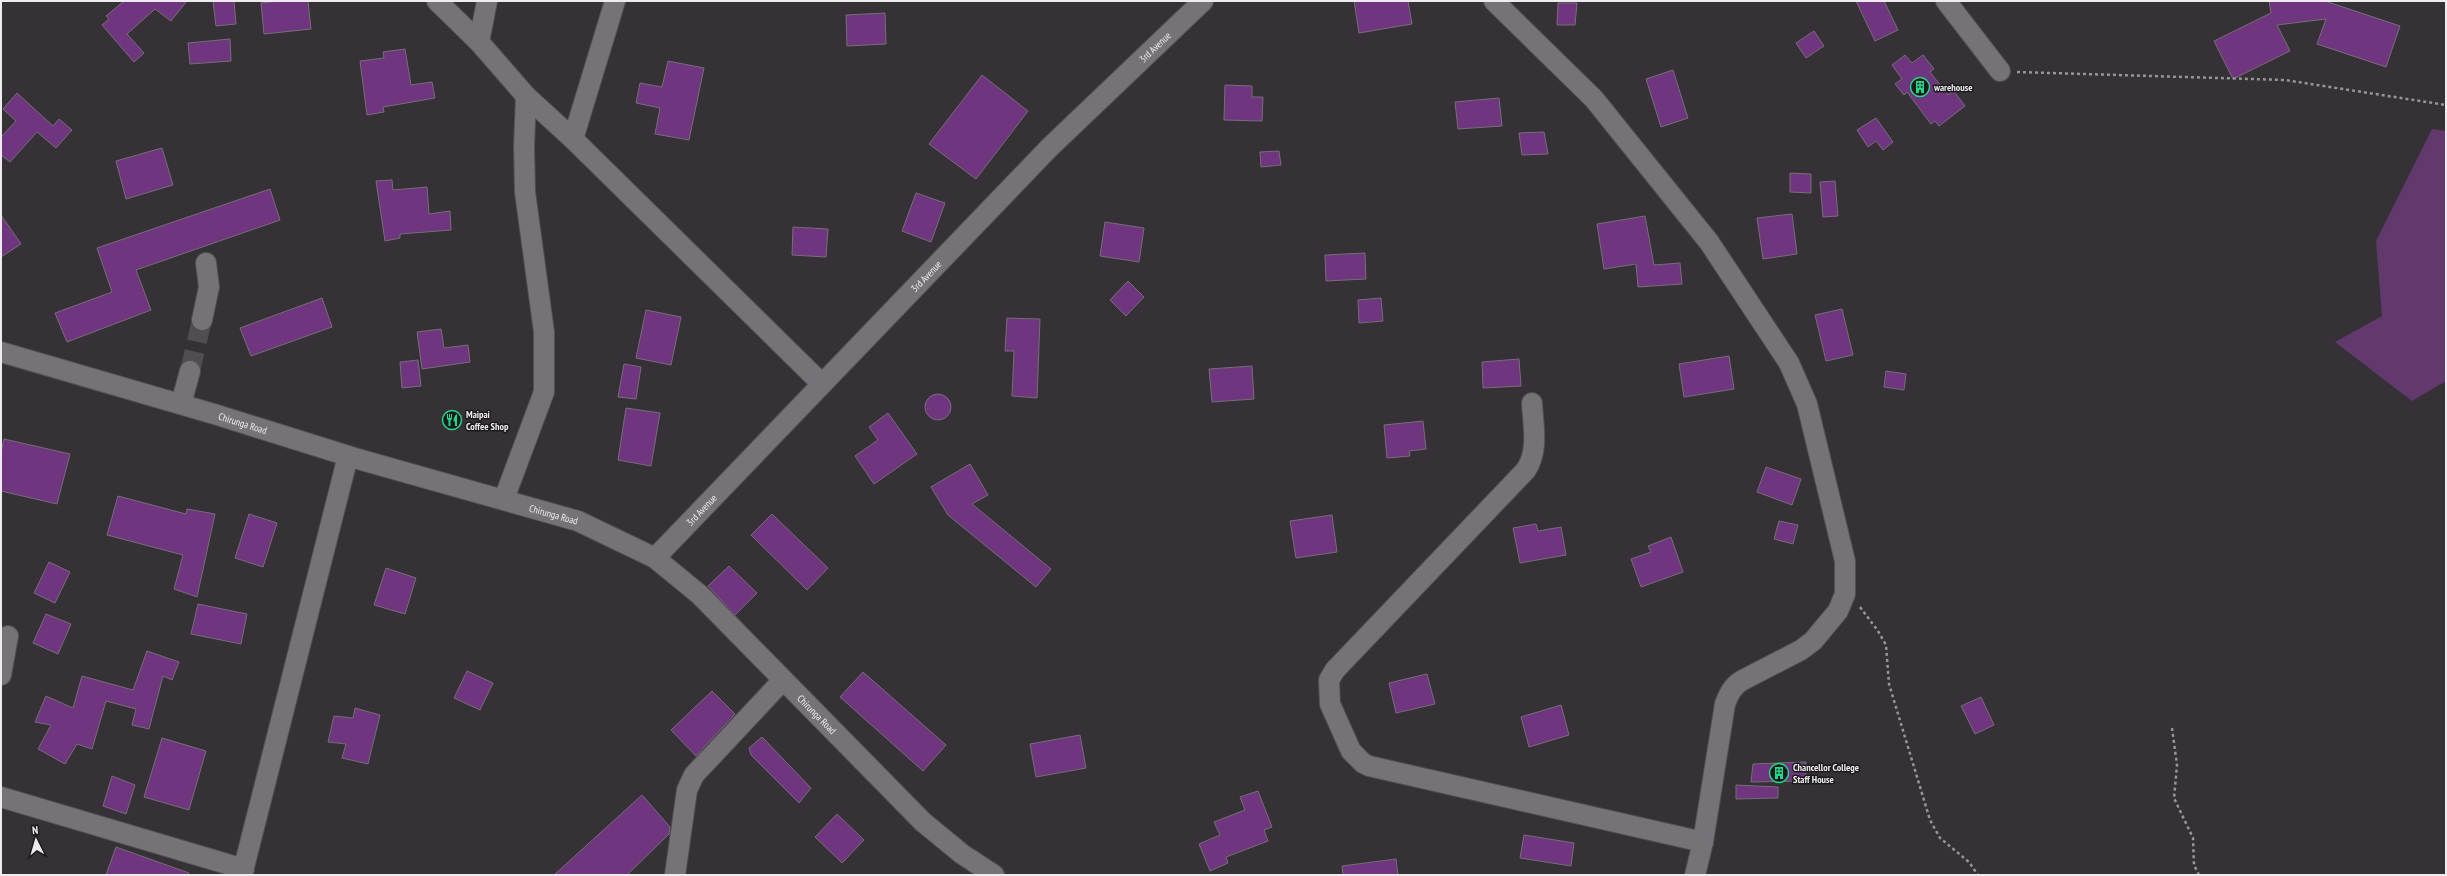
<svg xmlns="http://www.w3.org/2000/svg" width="2447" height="876" font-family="'PT Sans Narrow',sans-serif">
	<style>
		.green { fill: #61396c }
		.building { fill: #6f357e; stroke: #747075 }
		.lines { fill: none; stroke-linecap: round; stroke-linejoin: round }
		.minor-tunnel { stroke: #514d52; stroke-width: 20; stroke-dasharray: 20 10; stroke-linecap: butt }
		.minor-casing { stroke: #535054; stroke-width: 22 }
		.path { stroke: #989599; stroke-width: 2.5; stroke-dasharray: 3 3; stroke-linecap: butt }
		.minor { stroke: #767278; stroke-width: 20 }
		.labels { text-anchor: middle; stroke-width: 3; stroke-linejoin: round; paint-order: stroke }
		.street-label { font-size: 10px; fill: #eeecef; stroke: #1b1a1c }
		.poi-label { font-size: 10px; font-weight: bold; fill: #eeecef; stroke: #1b1a1c; text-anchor: start }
	</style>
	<rect width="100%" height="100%" fill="#353136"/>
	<path class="green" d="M2432 129 2446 131V381L2412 401 2335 342 2382 316 2376 241Z"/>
	<g class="building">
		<path d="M124 1H187L171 21 155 9 127 34 144 53 134 62 102 25 109 19 106 16Z"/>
		<path d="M213 1H234L236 24 216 26Z"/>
		<path d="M280 1H308L311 29 264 34 261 3Z"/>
		<path d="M1354 1H1408L1412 24 1359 33Z"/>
		<path d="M1856 1H1884L1898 30 1875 41Z"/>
		<path d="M2269 1H2325L2400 26 2386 67 2317 44 2326 19 2277 25 2290 51 2233 79 2214 41 2271 13Z"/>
		<path d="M1558 3H1577L1575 25H1557Z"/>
		<path d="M885 13 886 44 847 46 846 15Z"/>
		<path d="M1814 31 1824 46 1806 58 1796 43Z"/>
		<path d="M230 39 231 61 190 64 188 43Z"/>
		<path d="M405 49 411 85 432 82 435 98 383 107 384 112 367 115 360 61 384 58 383 52Z"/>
		<path d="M1905 55 1912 63 1923 55 1934 69 1930 72 1948 95 1953 90 1965 106 1939 126 1935 121 1931 124 1907 92 1904 95 1895 84 1902 79 1892 65Z"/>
		<path d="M668 61 704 68 689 140 655 134 660 108 636 103 640 83 662 87Z"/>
		<path d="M1673 70 1688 118 1661 127 1646 79Z"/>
		<path d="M982 75 1028 111 976 179 929 144Z"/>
		<path d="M1225 85 1252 86V97H1263L1262 121 1224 120Z"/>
		<path d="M17 93 53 126 59 119 72 130 56 148 37 132 10 162 1 155V137L16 121 3 109Z"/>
		<path d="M1499 98 1502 126 1458 129 1455 102Z"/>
		<path d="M1876 118 1893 142 1883 150 1876 141 1868 147 1857 130Z"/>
		<path d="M1544 132 1548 154 1522 155 1519 133Z"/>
		<path d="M162 148 173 185 126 199 116 161Z"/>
		<path d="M1279 151 1281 165 1261 167 1260 152Z"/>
		<path d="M1790 173 1811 174V193L1790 192Z"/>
		<path d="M392 180 393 190 427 187 429 214 450 211 451 230 400 234V238L385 241 376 181Z"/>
		<path d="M1835 181 1838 216 1823 217 1820 182Z"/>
		<path d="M270 189 280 220 136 270 151 310 67 342 55 313 112 292 97 248Z"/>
		<path d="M916 193 945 203 931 242 902 231Z"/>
		<path d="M1792 214 1797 254 1763 259 1757 218Z"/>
		<path d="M1 215 21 244 1 257Z"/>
		<path d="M1645 216 1654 265 1680 263 1682 284 1638 287 1636 264 1604 269 1597 224Z"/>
		<path d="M1105 222 1144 228 1139 262 1100 256Z"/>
		<path d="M793 227 828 229 826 257 792 255Z"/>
		<path d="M1365 253 1366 279 1326 281 1325 255Z"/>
		<path d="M1128 281 1144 297 1126 316 1110 300Z"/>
		<path d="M322 298 332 327 251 356 240 328Z"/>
		<path d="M1381 298 1383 321 1359 323 1358 300Z"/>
		<path d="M1842 309 1853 355 1826 361 1815 315Z"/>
		<path d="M646 310 681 317 671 365 636 358Z"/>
		<path d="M1007 318 1040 319 1037 398 1012 396 1014 351H1005Z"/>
		<path d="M441 329 444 348 468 345 470 362 422 369 417 332Z"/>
		<path d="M1729 356 1734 389 1684 397 1679 364Z"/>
		<path d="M1519 359 1521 386 1483 388 1482 362Z"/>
		<path d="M418 360 421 386 402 388 400 362Z"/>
		<path d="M624 364 641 367 636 399 618 397Z"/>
		<path d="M1252 366 1254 399 1212 402 1209 369Z"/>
		<path d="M1886 371 1906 374 1904 390 1884 387Z"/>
		<circle cx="938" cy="407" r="13"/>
		<path d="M626 408 660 413 651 466 618 460Z"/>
		<path d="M888 413 917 454 874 484 855 456 878 440 869 427Z"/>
		<path d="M1423 421 1426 449 1409 451 1410 456 1387 458 1384 425Z"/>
		<path d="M4 439 70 454 57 504 1 491V452Z"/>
		<path d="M970 464 988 495 972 504 1051 569 1036 587 948 515 931 487Z"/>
		<path d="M1766 467 1801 479 1792 505 1757 492Z"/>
		<path d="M118 496 186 514 187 509 215 514 197 597 174 589 183 555 107 535Z"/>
		<path d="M249 514 277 523 263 567 235 558Z"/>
		<path d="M772 514 828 568 807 590 751 535Z"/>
		<path d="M1332 515 1337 552 1296 558 1290 521Z"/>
		<path d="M1779 521 1798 525 1793 544 1774 539Z"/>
		<path d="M1536 524 1538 531 1561 527 1566 555 1520 563 1513 528Z"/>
		<path d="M1671 537 1683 572 1641 587 1631 559 1651 552 1648 546Z"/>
		<path d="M49 562 70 572 55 603 34 593Z"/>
		<path d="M729 566 757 593 735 615 708 586Z"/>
		<path d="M386 568 416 578 405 614 374 605Z"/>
		<path d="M198 604 247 614 241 644 191 634Z"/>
		<path d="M46 614 71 624 58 654 33 643Z"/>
		<path d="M147 651 179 662 172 680 163 676 149 729 132 725 136 709 106 701 92 749 77 744 65 764 38 749 51 725 35 722 46 696 73 708 82 676 133 690Z"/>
		<path d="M467 671 493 683 480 710 454 698Z"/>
		<path d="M863 672 946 745 923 771 840 697Z"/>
		<path d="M1427 674 1435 704 1396 713 1389 683Z"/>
		<path d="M712 691 735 714 696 756 671 730Z"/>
		<path d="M1981 697 1994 725 1975 734 1961 706Z"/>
		<path d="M1561 705 1569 735 1529 747 1521 717Z"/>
		<path d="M355 708 380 715 368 764 342 758 346 744 328 742 334 716 353 718Z"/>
		<path d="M1080 735 1086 768 1036 777 1030 744Z"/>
		<path d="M762 737 811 788 799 803 751 755 749 748Z"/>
		<path d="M162 738 206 751 189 810 144 797Z"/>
		<path d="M1806 762V781L1751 782 1753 764Z"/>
		<path d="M112 776 135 785 126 814 103 806Z"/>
		<path d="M1736 785 1778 787V798L1736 799Z"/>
		<path d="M1258 791 1272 827 1264 830 1268 841 1226 857 1228 863 1210 871 1199 844 1220 835 1214 822 1245 810 1240 797Z"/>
		<path d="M642 795 670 827 669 834 627 875H554Z"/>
		<path d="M837 814 864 840 842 863 815 837Z"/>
		<path d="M1524 835 1574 843 1571 866 1520 858Z"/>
		<path d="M116 847 189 873 188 875H106Z"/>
		<path d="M1396 859 1398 875H1343L1342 866Z"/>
	</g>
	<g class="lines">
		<path class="minor-tunnel" d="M190 371 202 320"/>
		<g class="minor-casing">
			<g id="minor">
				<path d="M437 1 479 42 526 96 573 139 822 384"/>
				<path d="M1494 1 1594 99 1709 242 1789 363 1807 404 1845 561V594L1838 611 1813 641 1801 650 1741 681C1732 687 1729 694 1725 704L1703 842 1695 875"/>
				<path d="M1946 1 2000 71"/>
				<path d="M479 42 487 1"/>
				<path d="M573 139 615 1"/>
				<path d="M202 320 209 287 206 263"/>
				<path id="s1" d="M1 352 214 414 358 459 578 521 655 558 700 595 923 822 962 854 994 875"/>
				<path d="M1532 403C1533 426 1539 450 1526 470L1335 670 1329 680 1330 704 1351 751 1363 763 1369 766 1703 842"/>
				<path d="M181 404 190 371"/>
				<path d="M504 499 544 392V332L525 192 524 147 526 96"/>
				<path id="s2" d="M655 558 1049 148 1203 1"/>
				<path d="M1 675 8 636"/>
				<path d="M1 797 244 869"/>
				<path d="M242 875 348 456"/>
				<path d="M675 875 687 790 694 775 783 680"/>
			</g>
		</g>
		<g class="path">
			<path d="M2017 72 2285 80 2446 105"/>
			<path d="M1860 607 1878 631 1886 645 1889 684 1930 820 1940 838 1969 862 1978 875"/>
			<path d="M2172 728 2177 765 2174 798 2193 838 2194 865 2199 875"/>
		</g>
		<use href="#minor" class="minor"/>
	</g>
	<defs>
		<g id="building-ring" transform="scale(1)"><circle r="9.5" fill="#1b1a1c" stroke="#20d887" stroke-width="1.5"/><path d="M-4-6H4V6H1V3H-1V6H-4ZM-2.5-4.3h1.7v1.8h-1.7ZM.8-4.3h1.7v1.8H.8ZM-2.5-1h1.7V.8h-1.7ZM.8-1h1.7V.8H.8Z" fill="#20d887"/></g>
		<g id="restaurant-ring" transform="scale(1)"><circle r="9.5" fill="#1b1a1c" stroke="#20d887" stroke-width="1.5"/><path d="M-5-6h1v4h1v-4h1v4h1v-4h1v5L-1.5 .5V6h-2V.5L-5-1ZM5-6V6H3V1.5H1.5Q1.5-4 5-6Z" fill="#20d887"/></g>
	</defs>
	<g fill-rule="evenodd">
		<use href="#building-ring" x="1920" y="87"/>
		<use href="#restaurant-ring" x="452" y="420"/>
		<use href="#building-ring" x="1779" y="773"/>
	</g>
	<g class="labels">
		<g class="street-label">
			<text dy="4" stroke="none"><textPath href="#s2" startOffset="715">3rd Avenue</textPath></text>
			<text dy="4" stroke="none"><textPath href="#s2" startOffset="391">3rd Avenue</textPath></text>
			<text dy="4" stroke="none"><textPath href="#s1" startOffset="252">Chirunga Road</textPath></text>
			<text dy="4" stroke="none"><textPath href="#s2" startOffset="67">3rd Avenue</textPath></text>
			<text dy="4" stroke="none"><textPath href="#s1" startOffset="576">Chirunga Road</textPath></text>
			<text dy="4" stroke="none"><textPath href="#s1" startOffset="912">Chirunga Road</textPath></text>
		</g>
		<g class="poi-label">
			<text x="1934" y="91">warehouse</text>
			<text x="466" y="418">Maipai<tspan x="466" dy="12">Coffee Shop</tspan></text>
			<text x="1793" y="771">Chancellor College<tspan x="1793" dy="12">Staff House</tspan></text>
		</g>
	</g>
	<rect width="2447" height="876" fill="none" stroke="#eeecef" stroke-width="4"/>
	<g transform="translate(36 840) rotate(355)" stroke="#1b1a1c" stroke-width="3" paint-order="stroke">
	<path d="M0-3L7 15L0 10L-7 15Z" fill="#eeecef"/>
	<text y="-6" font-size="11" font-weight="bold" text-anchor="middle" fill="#eeecef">N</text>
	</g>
</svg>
